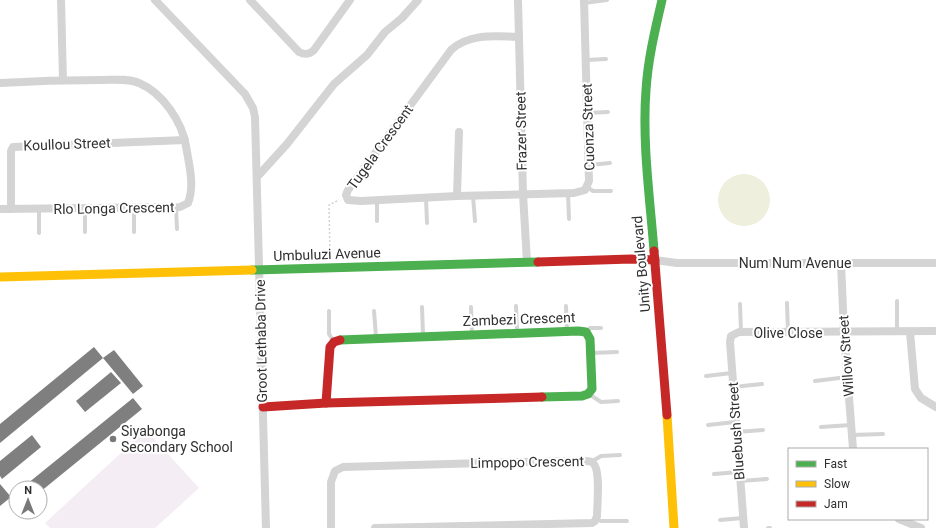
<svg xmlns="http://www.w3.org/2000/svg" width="936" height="528" font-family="Roboto,sans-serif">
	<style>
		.grass { fill: #f4edf3 }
		.water { fill: #eeefdd }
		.building { fill: #7f7f7f }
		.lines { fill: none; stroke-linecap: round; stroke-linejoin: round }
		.path { stroke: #d3d3d3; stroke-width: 1.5; stroke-dasharray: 2 2; stroke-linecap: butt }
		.lane { stroke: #d4d4d4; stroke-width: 4 }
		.street { stroke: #d4d4d4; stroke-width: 8 }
		.fast { stroke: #4caf50; stroke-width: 9 }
		.slow { stroke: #ffc107; stroke-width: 9 }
		.jam { stroke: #c62828; stroke-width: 9 }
		.poi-dot { fill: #787878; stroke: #fff; stroke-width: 1.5 }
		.labels { text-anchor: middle; stroke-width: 4; stroke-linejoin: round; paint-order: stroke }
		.street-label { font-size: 14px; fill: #303030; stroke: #fff }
		.poi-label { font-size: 14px; fill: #303030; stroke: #fff; text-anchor: start }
	</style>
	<rect width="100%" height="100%" fill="#fff"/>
	<path class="grass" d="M146 430 199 488 155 528H50L45 523Z"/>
	<circle class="water" cx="744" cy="200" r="26"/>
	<g class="building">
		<path d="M94 347 103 358 0 443V424Z"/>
		<path d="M114 350 143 386 133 394 103 358Z"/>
		<path d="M111 372 121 383 85 412 76 401Z"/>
		<path d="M133 398 142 409 40 492V488H22Z"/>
		<path d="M32 435 41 447 2 479 0 476V461Z"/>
		<path d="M0 484 11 497 0 506Z"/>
		<path d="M16 493V504L11 497Z"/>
	</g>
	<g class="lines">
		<path class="path" d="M330 258 329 205 339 200"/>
		<g class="lane">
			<path d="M584 3 607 0"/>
			<path d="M586 60 606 59"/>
			<path d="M587 113 608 112"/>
			<path d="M589 165 610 163"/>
			<path d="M587 187 593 191H611"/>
			<path d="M568 193 569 219"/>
			<path d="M473 196 475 221"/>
			<path d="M426 198 427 223"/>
			<path d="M377 200V221"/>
			<path d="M176 207 177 229"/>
			<path d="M85 208V232"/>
			<path d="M134 208V232"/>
			<path d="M39 209V233"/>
			<path d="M897 301V332"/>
			<path d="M787 303 788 333"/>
			<path d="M740 304 741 332"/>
			<path d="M516 306 517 331"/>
			<path d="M566 306 567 331"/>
			<path d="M422 307 423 335"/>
			<path d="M471 307 472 334"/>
			<path d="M329 311V334L334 342"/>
			<path d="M374 311 376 337"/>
			<path d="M587 332 590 328H601"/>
			<path d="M591 353 617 352"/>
			<path d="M706 376 732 373"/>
			<path d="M815 381 847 377"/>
			<path d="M733 387 762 384"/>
			<path d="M589 394 601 402 618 401"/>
			<path d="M708 425 735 422"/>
			<path d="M821 427 851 425"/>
			<path d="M736 432 763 430"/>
			<path d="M852 435 883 434"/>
			<path d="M591 462 601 456 620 455"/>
			<path d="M714 474 739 472"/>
			<path d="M740 481 767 479"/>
			<path d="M596 519 601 521H627"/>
			<path d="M720 520 743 518"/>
			<path d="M768 528H770"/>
		</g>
		<g class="street">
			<path d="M61 0 63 80"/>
			<path d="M155 0 245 94 253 108 255 117 266 528"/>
			<path d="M250 0 299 52C305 55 309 55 314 50L350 0"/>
			<path d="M518 0 523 194 527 262"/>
			<path d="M519 37C496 36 469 33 451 50L348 190 346 195 348 200 361 201 457 196 574 193 585 190 589 181 584 0"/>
			<path d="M0 83C33 81 67 80 100 80 112 80 128 78 139 83 163 93 182 122 186 146 189 165 195 185 188 203L180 207 0 209"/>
			<path d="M257 177 287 144 334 84 367 55 385 32 402 18 418 0"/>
			<path d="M457 196 459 132"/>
			<path d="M11 209V151L13 147 185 140"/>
			<path d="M655 260 677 263H936"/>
			<path d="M841 263 844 333 853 449"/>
			<path d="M910 332 915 389 921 398 936 407"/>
			<path d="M899 519 921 528"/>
			<path d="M331 528V482L335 471 343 467 517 462 585 461C588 461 591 461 593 463 601 470 597 505 597 516L595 521 592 523 375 528"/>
			<path d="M744 528 730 342 731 336 739 332 936 331"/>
		</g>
		<g class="fast">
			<path d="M654 251C650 198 642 143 646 90 648 59 655 30 662 0"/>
			<path d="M252 270 538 262"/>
			<path d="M340 340 578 331 586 332 590 339 592 389 588 394 582 396 542 397"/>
		</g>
		<g class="slow">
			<path d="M0 277 252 270"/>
			<path d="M667 415 674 528"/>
		</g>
		<g class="jam">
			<path d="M654 251 667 415"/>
			<path d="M538 262 631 259 655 260"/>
			<path d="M326 403 330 347 334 342 340 340"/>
			<path d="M263 407 326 403 542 397"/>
		</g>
	</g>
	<circle class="poi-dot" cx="113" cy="439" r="4"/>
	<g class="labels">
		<g class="street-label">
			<text transform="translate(588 127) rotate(-92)" y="5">Cuonza Street</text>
			<text transform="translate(521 131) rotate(-91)" y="5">Frazer Street</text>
			<text transform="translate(67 144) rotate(-2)" y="5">Koullou Street</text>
			<text transform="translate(380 147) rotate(-54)" y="5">Tugela Crescent</text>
			<text transform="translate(114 208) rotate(-1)" y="5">Rlo Longa Crescent</text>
			<text transform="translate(327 254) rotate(-2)" y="5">Umbuluzi Avenue</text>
			<text x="795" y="268">Num Num Avenue</text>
			<text transform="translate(641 264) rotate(-95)" y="5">Unity Boulevard</text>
			<text transform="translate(519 319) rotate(-2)" y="5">Zambezi Crescent</text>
			<text x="788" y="338">Olive Close</text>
			<text transform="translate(261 341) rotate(-91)" y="5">Groot Lethaba Drive</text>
			<text transform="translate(846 356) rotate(-94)" y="5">Willow Street</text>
			<text transform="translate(736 431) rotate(-94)" y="5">Bluebush Street</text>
			<text transform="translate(527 462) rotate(-1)" y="5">Limpopo Crescent</text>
		</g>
		<g class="poi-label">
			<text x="121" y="436">Siyabonga<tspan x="121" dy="16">Secondary School</tspan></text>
		</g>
	</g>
	<rect x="788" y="448" width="140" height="72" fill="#ffffff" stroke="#acacac"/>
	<rect x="796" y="461" width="20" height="6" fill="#4caf50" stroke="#acacac"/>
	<text x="824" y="468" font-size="12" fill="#303030">Fast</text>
	<rect x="796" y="481" width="20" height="6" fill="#ffc107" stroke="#acacac"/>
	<text x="824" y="488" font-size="12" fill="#303030">Slow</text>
	<rect x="796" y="501" width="20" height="6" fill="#c62828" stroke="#acacac"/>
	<text x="824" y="508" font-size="12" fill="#303030">Jam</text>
	<g transform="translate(28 500)"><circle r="19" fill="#ffffff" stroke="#acacac"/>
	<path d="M0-3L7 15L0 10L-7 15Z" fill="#787878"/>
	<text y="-6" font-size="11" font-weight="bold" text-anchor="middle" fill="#303030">N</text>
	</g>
</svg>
